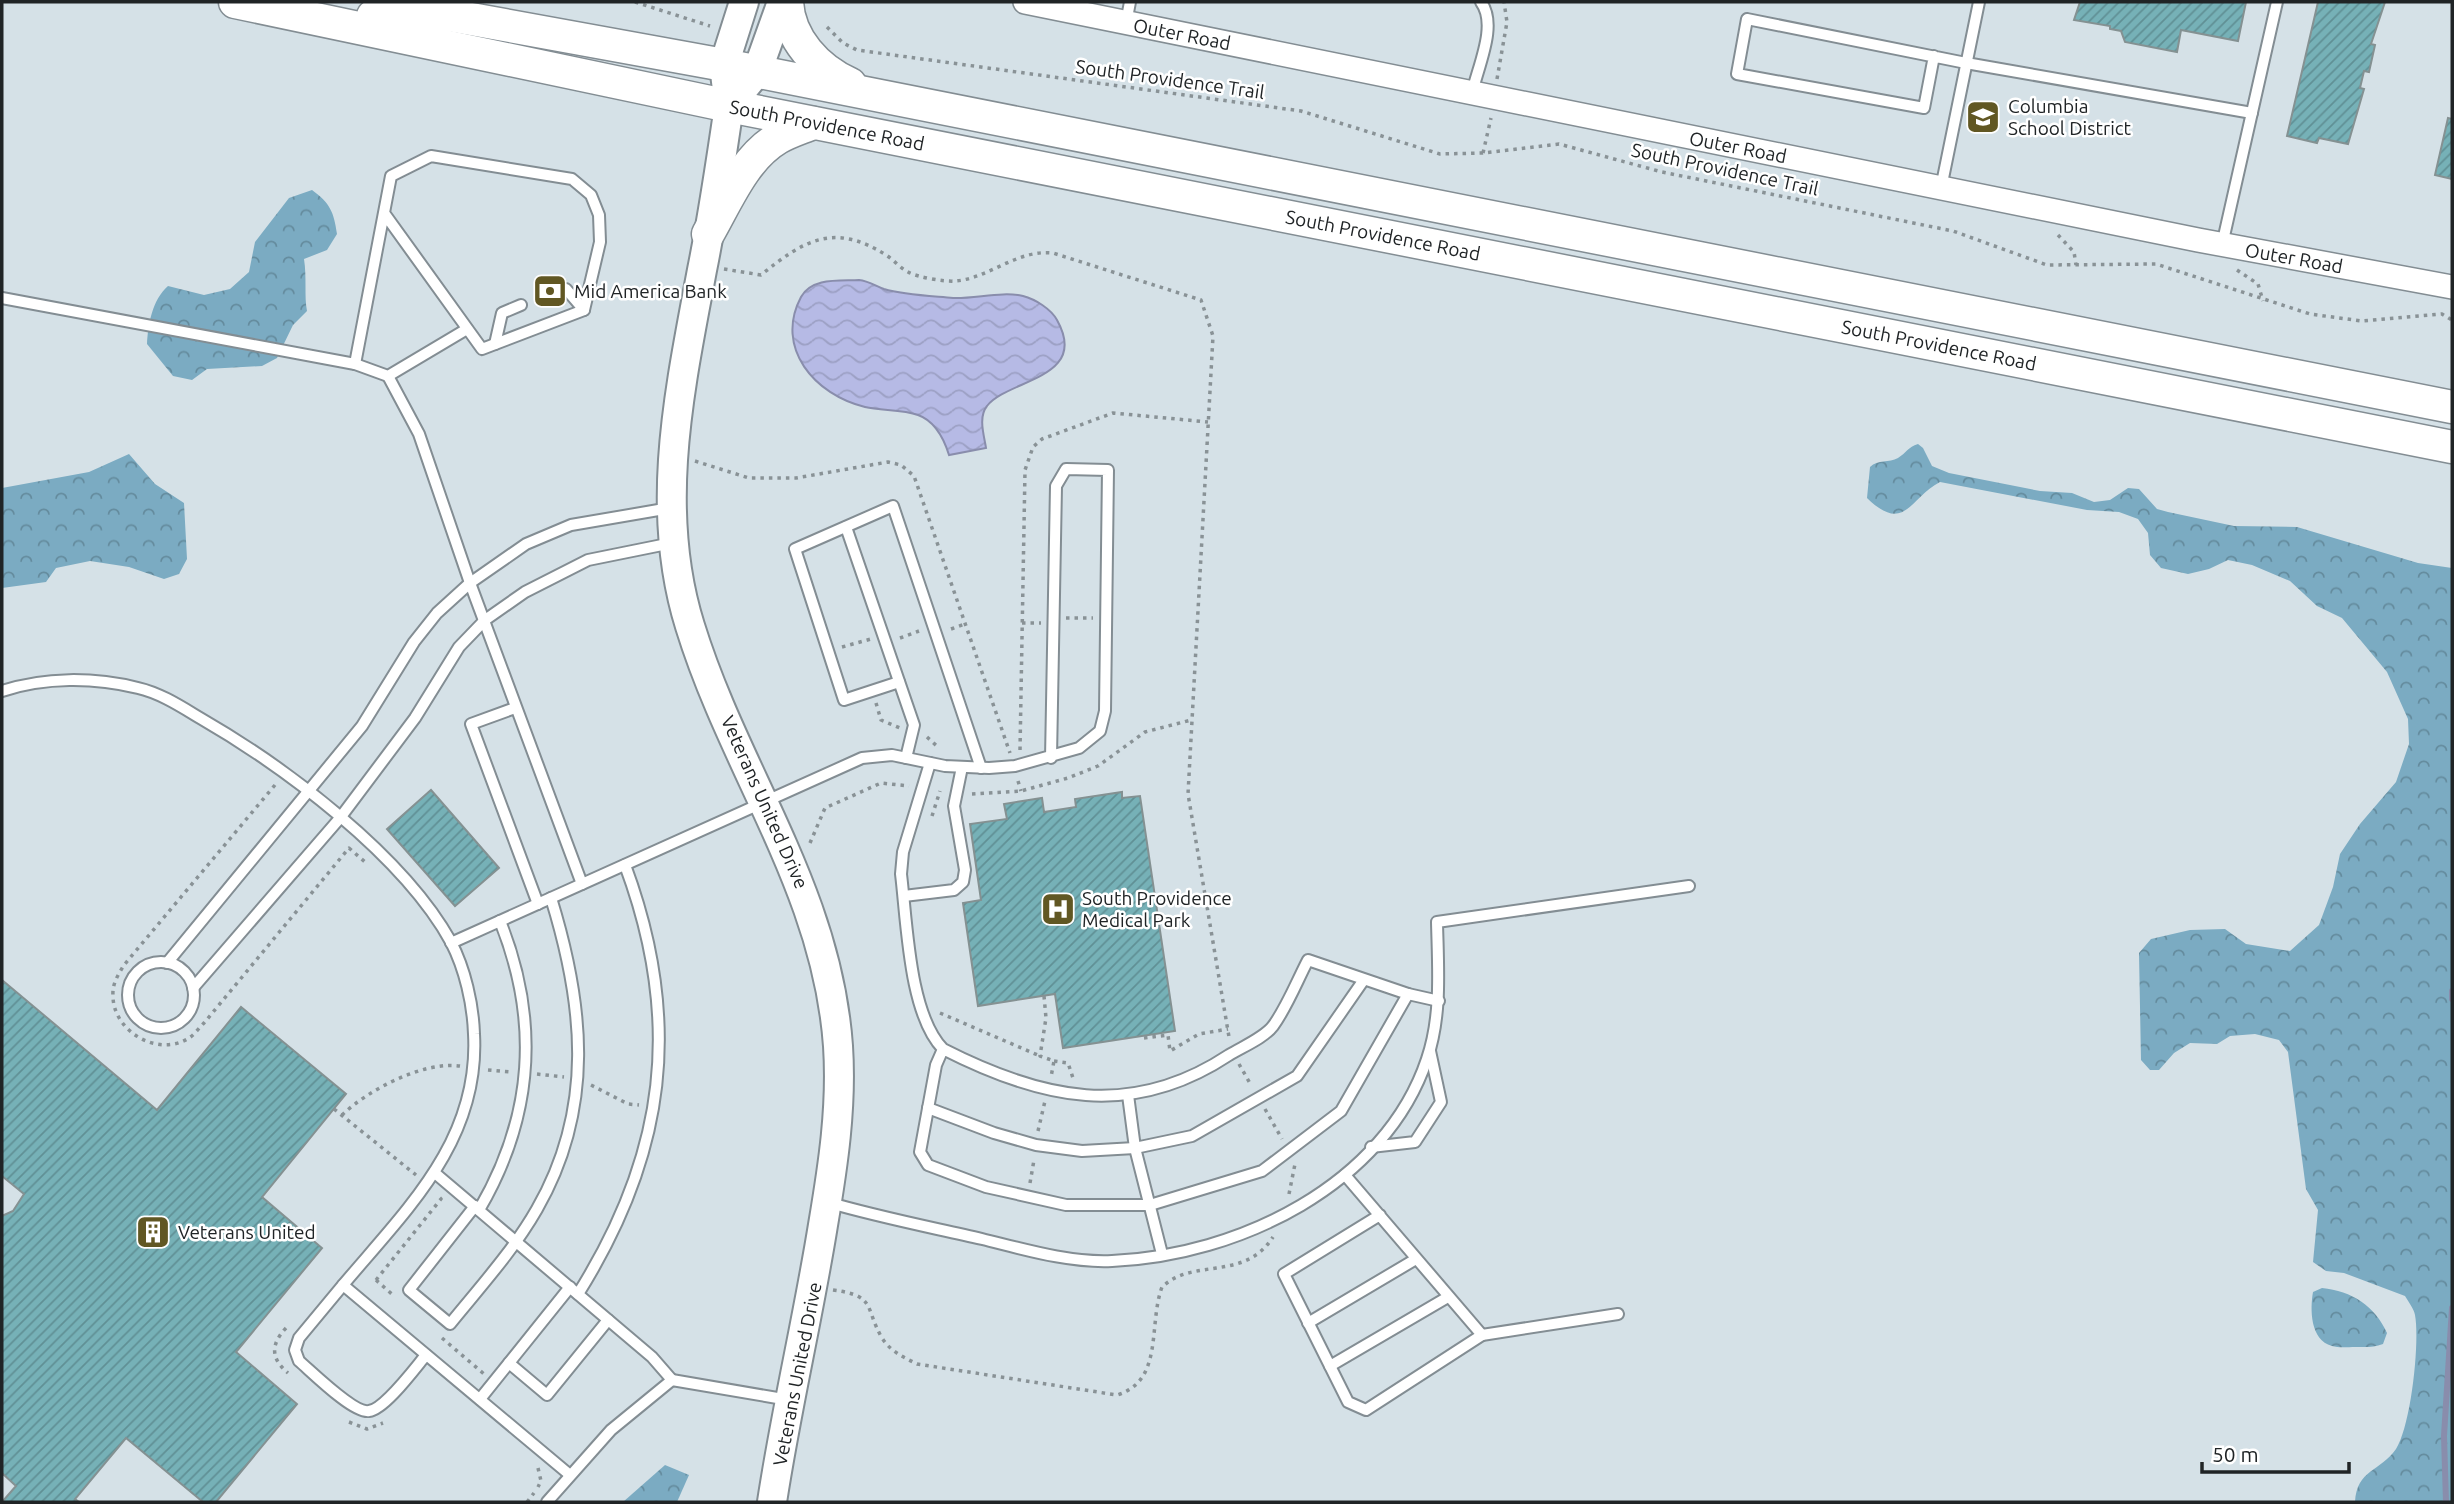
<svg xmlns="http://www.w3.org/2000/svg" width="2454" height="1504" font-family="Ubuntu,sans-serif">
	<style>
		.forest { fill: url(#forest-crowns) }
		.water { fill: url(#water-waves); stroke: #898dac; stroke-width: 2 }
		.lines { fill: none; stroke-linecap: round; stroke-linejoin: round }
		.stream { stroke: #898dac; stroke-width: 6 }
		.building { fill: url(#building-hatch); stroke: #849192; stroke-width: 2 }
		.service-casing { stroke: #838d93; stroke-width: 14 }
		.minor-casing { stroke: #838d93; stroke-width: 26 }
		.tertiary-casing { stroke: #838d93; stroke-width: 32 }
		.secondary-casing { stroke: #838d93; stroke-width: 35 }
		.path { stroke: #899296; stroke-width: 3.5; stroke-dasharray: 3.5 5; stroke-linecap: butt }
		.service { stroke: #fff; stroke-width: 10 }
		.minor { stroke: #fff; stroke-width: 23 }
		.tertiary { stroke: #fff; stroke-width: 28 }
		.secondary { stroke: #fff; stroke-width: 32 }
		.labels { text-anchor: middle; stroke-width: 5; stroke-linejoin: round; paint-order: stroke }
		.street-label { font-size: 19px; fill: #202426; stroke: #fff }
		.poi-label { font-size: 19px; fill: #202426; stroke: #fff; text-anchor: start }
	</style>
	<defs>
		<pattern id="forest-crowns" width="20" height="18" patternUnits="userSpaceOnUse" patternTransform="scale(1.75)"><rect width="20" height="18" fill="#7babc2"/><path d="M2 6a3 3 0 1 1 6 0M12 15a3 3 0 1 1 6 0" fill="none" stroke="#648b9d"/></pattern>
		<pattern id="water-waves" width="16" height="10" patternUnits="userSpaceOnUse" patternTransform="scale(1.75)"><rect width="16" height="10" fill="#b6bae5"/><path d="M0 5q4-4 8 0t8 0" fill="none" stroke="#9ca0c4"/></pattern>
		<pattern id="building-hatch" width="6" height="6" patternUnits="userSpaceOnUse" patternTransform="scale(1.75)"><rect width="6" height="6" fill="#76b1b7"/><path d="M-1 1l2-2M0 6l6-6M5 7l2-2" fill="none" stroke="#609095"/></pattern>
	</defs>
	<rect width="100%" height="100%" fill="#d5e1e7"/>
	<g class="forest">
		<path d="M312 190C330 203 334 212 337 234L327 250 304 259C307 278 304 296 307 311L293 325 277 358 262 366 207 369 192 380 173 376 147 344C148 325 152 300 168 286L204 295 230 289 249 272 255 242 289 198Z"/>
		<path d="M1918 444 1923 448 1932 466 1949 473 2040 491 2072 493 2094 502 2110 500 2128 488 2139 489 2157 509 2168 512 2234 526 2297 527 2418 563 2452 568V1502H2355C2357 1469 2380 1472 2396 1449 2411 1426 2420 1342 2415 1315 2414 1309 2408 1301 2405 1296L2344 1273 2326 1271 2313 1262 2318 1210 2306 1189 2288 1052 2279 1040 2255 1034 2230 1036 2217 1044 2190 1043 2174 1053 2159 1070H2150L2141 1060 2139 953 2151 939 2190 930 2225 929 2246 944 2290 951 2319 925 2333 887 2340 854 2360 824 2396 782 2409 744 2408 719 2387 672 2342 618 2317 606 2290 581 2252 565 2228 560 2209 569 2188 574 2161 568 2150 555 2148 533 2138 519 2119 512 2087 510 1940 482C1910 497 1905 535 1867 498L1870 467C1878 459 1889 463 1898 458 1906 453 1908 447 1918 444Z"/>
		<path d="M129 454 155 484 184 503 187 559 179 574 164 579 129 567 90 561 56 568 46 582 2 588V488L89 472Z"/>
		<path d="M2322 1288C2352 1291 2375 1306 2387 1333L2383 1344C2373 1348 2365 1347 2355 1347 2348 1347 2338 1348 2332 1346 2310 1340 2310 1309 2313 1292Z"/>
		<path d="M665 1465 689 1475 677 1502H623Z"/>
	</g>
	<path class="water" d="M859 280C869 281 875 286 884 289 904 295 932 296 953 298 975 299 1002 291 1023 296 1035 299 1051 309 1057 320 1090 379 1008 379 987 406 978 417 984 435 986 448L949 455C944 439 935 421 918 415 902 409 881 411 865 407 815 395 774 348 801 297 812 277 840 281 859 280Z"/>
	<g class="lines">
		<g class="stream">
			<path d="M2452 991V999"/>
			<path d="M2446 1502 2444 1436 2452 1308"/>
		</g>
	</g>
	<g class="building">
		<path d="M2080 2H2246L2238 41 2181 30 2177 52 2125 42 2121 31 2110 29V26L2074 20Z"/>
		<path d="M2318 2H2385L2371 44 2375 45 2369 72 2364 71 2360 88 2364 89 2348 144 2319 138 2317 143 2287 136Z"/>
		<path d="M2448 118 2452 119V179L2435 175Z"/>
		<path d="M431 790 499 868 455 906 387 829Z"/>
		<path d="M1122 792V798L1140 796 1175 1031 1063 1048 1055 994 978 1006 963 903 981 900 970 824 1007 819 1004 804 1042 798 1044 812 1076 807 1075 799Z"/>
		<path d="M2 980 157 1110 241 1007 346 1094 262 1197 322 1248 236 1352 297 1404 216 1502H203L126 1438 75 1499 79 1502H2L16 1486 2 1473V1216L13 1211 24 1194 2 1176Z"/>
	</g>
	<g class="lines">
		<g class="service-casing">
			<g id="service">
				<path d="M1126 23 1130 2"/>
				<path d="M1934 56 1924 108 1737 74 1747 19 1966 63 2252 113"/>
				<path d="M1472 93C1478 66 1498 25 1481 2"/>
				<path d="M1941 188 1979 2"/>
				<path d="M2222 245 2277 2"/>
				<path d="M557 292 566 289 584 310"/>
				<path d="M2 298 355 364 391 176 431 156 572 179 591 195 599 215 600 242 584 310 482 349 384 213"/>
				<path d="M495 344 502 313 521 305"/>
				<path d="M355 364 388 376 467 329"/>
				<path d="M388 376 419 434 470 583 582 884"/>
				<path d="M846 527 914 725 906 758"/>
				<path d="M899 682 844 700 795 549 893 506 981 768"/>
				<path d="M2 691C45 677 93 677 138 688 160 693 180 706 200 718 285 767 403 855 451 942 465 969 473 1004 474 1034 480 1141 406 1210 343 1285L570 1475"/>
				<path d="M515 708 471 724 538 904"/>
				<path d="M930 763 903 852 901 874C907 923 909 1014 943 1049L936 1065 920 1152 928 1165 986 1187 1066 1205H1150L1262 1171 1341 1111 1408 994 1308 960C1297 981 1287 1007 1273 1026 1264 1038 1242 1047 1229 1055 1131 1120 1041 1099 943 1049"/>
				<path d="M904 896 954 890 963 882 965 870 954 806 962 767"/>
				<path d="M451 943 862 758 892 755 945 766 989 768 1015 766 1079 748 1100 731 1105 711 1108 470 1066 469 1056 486 1051 758"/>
				<circle cx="161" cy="995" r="33"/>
				<path d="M167 963 362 726 414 642 437 613 470 583 526 544 571 525 670 508"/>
				<path d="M193 988 340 818 415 718 459 647 485 620 525 592 588 560 672 543"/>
				<path d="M1408 994 1439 1001"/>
				<path d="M1128 1095 1135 1148 1162 1254"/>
				<path d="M928 1108 994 1133 1036 1145 1082 1151 1135 1148 1192 1136 1297 1076 1363 981"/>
				<path d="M1371 1147 1415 1142 1441 1102 1430 1051"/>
				<path d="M436 1174 652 1357 672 1380"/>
				<path d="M1345 1175C1391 1228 1436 1282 1482 1335L1366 1410 1348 1402 1284 1274 1380 1215"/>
				<path d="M827 1202C878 1217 930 1227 982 1239 1023 1249 1069 1263 1112 1261 1238 1256 1385 1185 1427 1059 1442 1015 1438 968 1437 922L1689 886"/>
				<path d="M475 1206 409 1290 450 1324C480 1287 513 1251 537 1209 595 1108 584 1005 551 898"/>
				<path d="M479 1210C534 1116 540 1021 500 921"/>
				<path d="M343 1285 299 1338 295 1350 299 1361C312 1372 354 1414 369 1411 385 1409 415 1368 426 1355"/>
				<path d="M578 1294C666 1154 683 1021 625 865"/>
				<path d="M1308 1323 1416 1259"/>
				<path d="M1482 1335 1618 1314"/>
				<path d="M509 1363 547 1395 608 1320"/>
				<path d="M1330 1366 1448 1297"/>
				<path d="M480 1399 570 1287"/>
				<path d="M547 1502 611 1430 672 1380 789 1400"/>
			</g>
		</g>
		<g class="minor-casing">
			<path id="minor" d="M1025 2 2198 240 2452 287"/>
		</g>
		<g class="tertiary-casing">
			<g id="tertiary">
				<path d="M744 2 724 65 729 106C721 161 713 216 702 270 680 388 653 508 690 626 735 772 827 889 838 1046 842 1107 833 1166 823 1225 808 1318 786 1410 772 1502"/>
				<path d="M744 88 757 72 782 2"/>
			</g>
		</g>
		<g class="secondary-casing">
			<g id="secondary">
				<path d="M235 2 729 106 2452 447"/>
				<path d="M787 2C789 39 817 69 850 84"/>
				<path d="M373 16 449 15 724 65 2452 407"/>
				<path d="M708 234C727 201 744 158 778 138 788 132 801 128 813 123"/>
			</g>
		</g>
		<g class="path">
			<path d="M635 2 710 26"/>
			<path d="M827 27 843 43 857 50 1301 111 1440 154 1483 153 1559 144 1662 172 1953 231 2047 265 2156 264 2310 314 2362 321 2442 314 2452 320"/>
			<path d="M1497 79 1507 22 1504 2"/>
			<path d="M1483 153 1491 118"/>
			<path d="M2058 235 2074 252 2076 265"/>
			<path d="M724 269 761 275C804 240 834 222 886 255 894 260 900 268 908 272 917 277 944 282 955 281 988 279 1017 249 1053 253L1201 300 1213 336 1188 794 1229 1037"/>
			<path d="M2237 270 2258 284 2263 301"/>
			<path d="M695 461 749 478H796L888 462 901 465 914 476 1010 753"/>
			<path d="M1066 618H1093"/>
			<path d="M1022 623H1041"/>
			<path d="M951 629 965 624"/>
			<path d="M900 638 919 631"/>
			<path d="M842 647 871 639"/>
			<path d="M876 703 881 720 900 728"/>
			<path d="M927 737 939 748"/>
			<path d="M1020 750 1025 470 1033 447 1042 439 1113 413 1208 422"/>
			<path d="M1018 781 1021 791"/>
			<path d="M275 785 124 965C118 975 112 984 113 996 113 1031 158 1058 189 1038 194 1035 199 1028 204 1023L349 848 365 862"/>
			<path d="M972 794 1021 791 1068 778 1098 766 1145 732 1191 720"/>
			<path d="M932 816 940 791"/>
			<path d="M810 843 825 808 881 783 909 786"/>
			<path d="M1044 996 1046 1018 1040 1056 1054 1061 1051 1077"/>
			<path d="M940 1013 1040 1056"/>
			<path d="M1144 1038 1168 1035 1170 1051 1199 1034 1228 1029"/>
			<path d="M1054 1061 1068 1063 1073 1078"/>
			<path d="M1239 1064 1251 1085"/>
			<path d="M488 1070 512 1072"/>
			<path d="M537 1074 564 1077"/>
			<path d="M591 1085 628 1104 639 1105"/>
			<path d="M334 1109 416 1175"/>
			<path d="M1265 1109 1282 1139"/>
			<path d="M342 1115C368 1090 423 1061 460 1066"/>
			<path d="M1038 1131 1045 1101"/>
			<path d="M1030 1183 1034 1160"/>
			<path d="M1289 1194 1295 1164"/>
			<path d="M376 1280 441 1199 439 1197"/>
			<path d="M376 1280 394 1296"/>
			<path d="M833 1290C877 1296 864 1307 882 1338 890 1351 903 1357 917 1364L1117 1395C1164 1381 1148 1325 1162 1287 1194 1257 1244 1282 1273 1237"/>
			<path d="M286 1328C271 1344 270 1358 288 1373"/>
			<path d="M442 1338 484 1374"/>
			<path d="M349 1422 367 1429 383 1423"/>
			<path d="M538 1468 541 1481 538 1487"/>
			<path d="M2 1475 3 1474"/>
			<path d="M527 1502 534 1493"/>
		</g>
		<use href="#service" class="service"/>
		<use href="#minor" class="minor"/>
		<use href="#tertiary" class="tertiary"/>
		<use href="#secondary" class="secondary"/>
	</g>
	<defs>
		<g id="school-square" transform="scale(1.75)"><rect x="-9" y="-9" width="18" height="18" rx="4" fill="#615723" stroke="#fff"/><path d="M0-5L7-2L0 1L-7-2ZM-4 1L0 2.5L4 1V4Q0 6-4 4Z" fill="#fff"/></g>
		<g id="bank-square" transform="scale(1.75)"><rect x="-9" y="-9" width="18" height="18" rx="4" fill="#615723" stroke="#fff"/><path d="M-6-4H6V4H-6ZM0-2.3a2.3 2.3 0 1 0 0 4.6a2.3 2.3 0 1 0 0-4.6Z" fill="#fff"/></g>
		<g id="hospital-square" transform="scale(1.75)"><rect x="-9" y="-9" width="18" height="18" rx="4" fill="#615723" stroke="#fff"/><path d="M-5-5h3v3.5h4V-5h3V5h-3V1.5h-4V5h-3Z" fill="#fff"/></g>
		<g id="building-square" transform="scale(1.75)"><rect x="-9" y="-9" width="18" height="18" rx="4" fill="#615723" stroke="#fff"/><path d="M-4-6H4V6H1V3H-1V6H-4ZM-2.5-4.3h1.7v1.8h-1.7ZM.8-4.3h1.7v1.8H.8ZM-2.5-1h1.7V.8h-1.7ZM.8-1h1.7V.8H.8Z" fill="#fff"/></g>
	</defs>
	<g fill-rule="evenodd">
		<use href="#school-square" x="1983" y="117"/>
		<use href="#bank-square" x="550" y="291"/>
		<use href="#hospital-square" x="1058" y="909"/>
		<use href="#building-square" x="153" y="1232"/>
	</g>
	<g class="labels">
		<g class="street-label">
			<text transform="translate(1182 34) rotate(11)" y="7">Outer Road</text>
			<text transform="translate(1170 79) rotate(8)" y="7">South Providence Trail</text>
			<text transform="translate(827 125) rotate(11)" y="7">South Providence Road</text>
			<text transform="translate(1738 147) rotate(11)" y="7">Outer Road</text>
			<text transform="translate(1725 169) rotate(12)" y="7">South Providence Trail</text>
			<text transform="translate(1383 235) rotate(11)" y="7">South Providence Road</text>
			<text transform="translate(2294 258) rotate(10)" y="7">Outer Road</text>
			<text transform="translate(1939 345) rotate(11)" y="7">South Providence Road</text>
			<text transform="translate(765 802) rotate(66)" y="7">Veterans United Drive</text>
			<text transform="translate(797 1374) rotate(-79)" y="7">Veterans United Drive</text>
		</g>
		<g class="poi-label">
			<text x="2008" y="113">Columbia<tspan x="2008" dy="22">School District</tspan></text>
			<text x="574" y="298">Mid America Bank</text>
			<text x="1082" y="905">South Providence<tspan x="1082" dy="22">Medical Park</tspan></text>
			<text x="178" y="1239">Veterans United</text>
		</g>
	</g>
	<rect width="2454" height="1504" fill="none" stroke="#202426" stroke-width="7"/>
	<path d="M2202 1462v10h147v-10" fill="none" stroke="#202426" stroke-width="3.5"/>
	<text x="2212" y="1462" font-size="21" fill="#202426" stroke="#ffffff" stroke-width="5" paint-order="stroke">50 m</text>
</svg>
